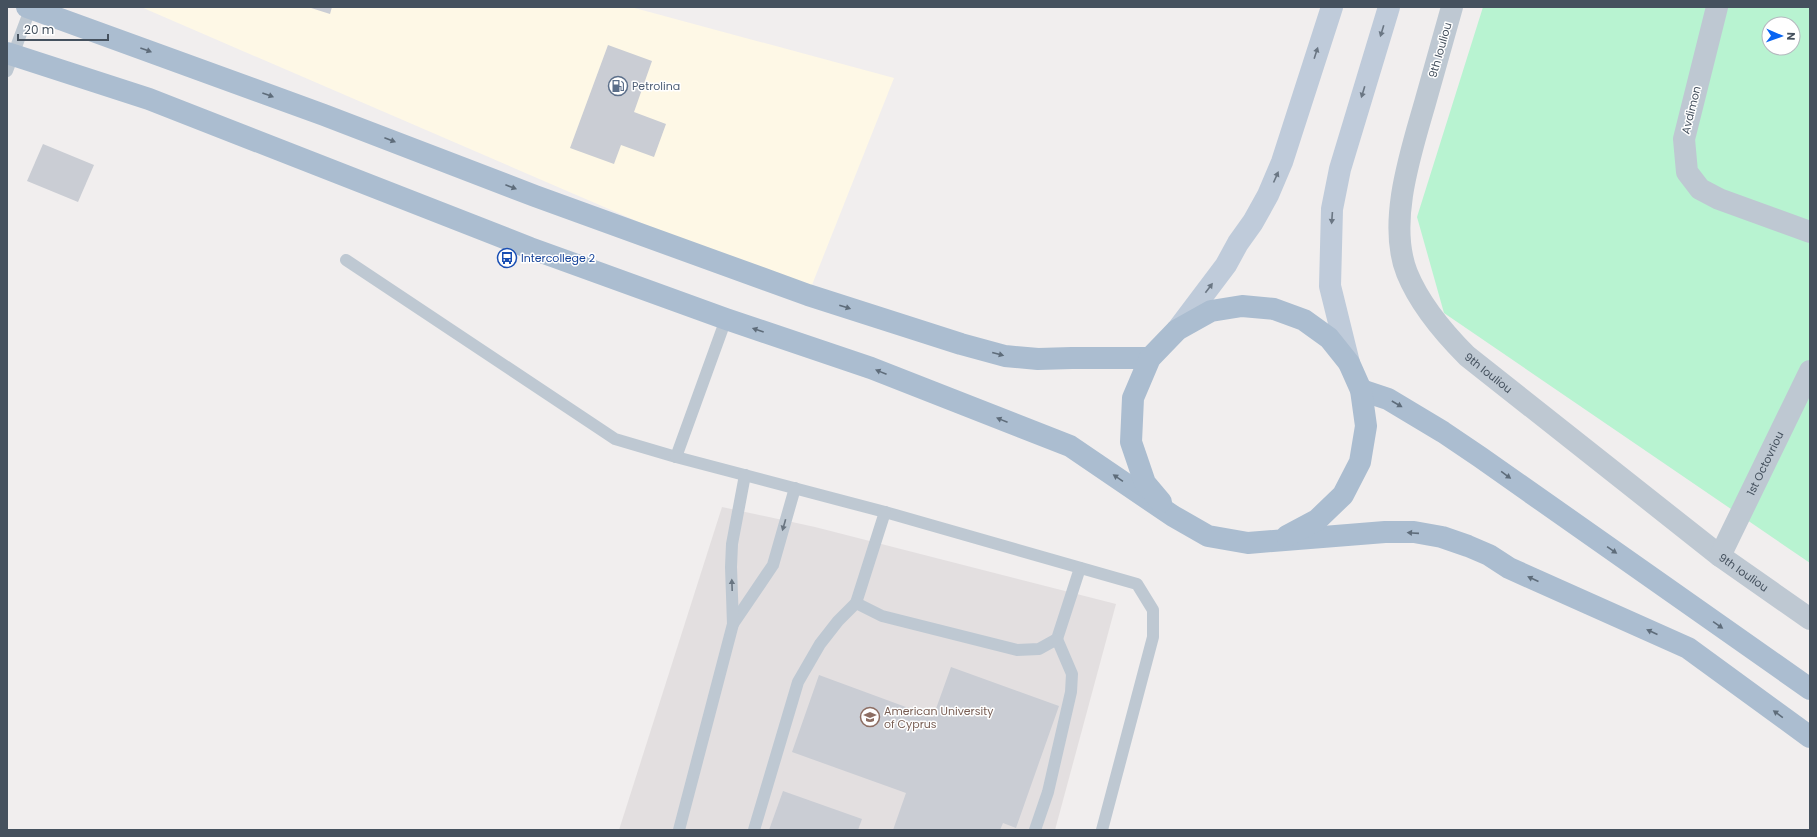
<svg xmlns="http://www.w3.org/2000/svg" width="1817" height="837" font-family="Poppins,sans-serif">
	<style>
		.commercial { fill: #fef8e6 }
		.education { fill: #e3dfe0 }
		.green { fill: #b8f3d1; fill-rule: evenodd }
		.building { fill: #cacdd4 }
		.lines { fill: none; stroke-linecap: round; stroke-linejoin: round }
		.service { stroke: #bec8d2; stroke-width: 12 }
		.minor { stroke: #bec8d2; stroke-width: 22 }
		.secondary { stroke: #bfcbda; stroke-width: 22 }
		.primary { stroke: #abbdd0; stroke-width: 22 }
		.oneway { fill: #6a7683 }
		.oneway2 { fill: #5e6c7a }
		.oneway3 { fill: #697581 }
		.labels { text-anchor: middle; stroke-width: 3; stroke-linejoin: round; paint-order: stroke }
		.street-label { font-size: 11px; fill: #45515e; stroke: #fff }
		.service-label { font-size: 11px; fill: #4e5e75; stroke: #fff; text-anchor: start }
		.transit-label { font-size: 11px; fill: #164399; stroke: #fff; text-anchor: start }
		.education-label { font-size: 11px; fill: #785e54; stroke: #fff; text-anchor: start }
	</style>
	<rect width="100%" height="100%" fill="#f1eeee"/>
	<path class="commercial" d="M141 7H631L894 78 808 295Z"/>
	<path class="education" d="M722 507 815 527 1116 604 1055 830H619Z"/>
	<path class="green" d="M1483 7H1810V563L1444 313 1417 217ZM1769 24H1793V48H1769Z"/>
	<g class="building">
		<path d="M308 7H332L330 14Z"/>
		<path d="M608 45 652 61 634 112 666 124 654 157 621 145 614 164 570 148Z"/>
		<path d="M43 144 94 165 78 202 27 181Z"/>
		<path d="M951 667 1059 706 1016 828 1003 823 1000 830H893L906 793 792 752 819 675 933 717Z"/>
		<path d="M783 791 862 819 858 830H769Z"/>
	</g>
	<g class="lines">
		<g class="service">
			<path d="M7 71 31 7"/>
			<path d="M346 260 615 439 676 457 885 512 1137 584 1153 610V637L1102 830"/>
			<path d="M676 457 726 319"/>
			<path d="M856 603 885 512"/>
			<path d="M733 624 773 565 795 488"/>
			<path d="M679 830 733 624 731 567 732 544 745 475"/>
			<path d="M754 830 798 682 820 644 838 621 856 603 882 616 1017 650 1039 649 1057 639 1080 568"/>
			<path d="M1035 830 1048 792 1071 692 1072 674 1057 639"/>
		</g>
		<g class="minor">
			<path id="s1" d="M1452 7C1443 39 1434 71 1425 103 1411 152 1387 223 1407 273 1420 305 1443 332 1467 356L1720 556 1810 619"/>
			<path d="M1717 7 1684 139 1687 172 1700 189 1719 199 1810 232"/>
			<path id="s2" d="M1720 556 1810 371"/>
		</g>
		<g class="secondary">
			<path d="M1177 330 1226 265 1238 243 1253 222 1268 195 1282 162 1332 7"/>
			<path d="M1349 363 1330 286 1332 209 1340 169 1389 7"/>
		</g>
		<g class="primary">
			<path d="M27 7 324 115 535 196 808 295 961 344 1005 356 1038 359 1072 358H1150"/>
			<path d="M7 53 149 99 530 248 726 319 871 368 1070 446 1173 516 1208 536 1248 543 1385 532H1414L1442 537 1468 546 1489 555 1509 568 1688 648 1810 737"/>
			<path d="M1361 390 1388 399 1443 432 1480 457 1810 689"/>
			<path d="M1161 502 1145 483 1131 442 1133 398 1150 358 1177 330 1211 311 1242 306 1274 309 1304 320 1329 338 1349 363 1361 390 1366 426 1360 462 1343 495 1317 520 1287 536"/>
		</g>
	</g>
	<defs><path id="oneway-solid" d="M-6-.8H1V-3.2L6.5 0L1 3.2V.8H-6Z"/></defs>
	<g class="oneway">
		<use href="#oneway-solid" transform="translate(1382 31) rotate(107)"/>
		<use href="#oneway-solid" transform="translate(1316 53) rotate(-72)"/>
		<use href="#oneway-solid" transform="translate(1363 92) rotate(107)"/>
		<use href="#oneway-solid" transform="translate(1276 177) rotate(-66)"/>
		<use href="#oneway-solid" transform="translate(1332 218) rotate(94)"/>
		<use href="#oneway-solid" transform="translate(1209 288) rotate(-53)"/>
	</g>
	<g class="oneway2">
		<use href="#oneway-solid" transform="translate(146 50) rotate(20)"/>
		<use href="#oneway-solid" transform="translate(268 95) rotate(20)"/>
		<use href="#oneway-solid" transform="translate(390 140) rotate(21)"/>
		<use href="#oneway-solid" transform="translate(511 187) rotate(21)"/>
		<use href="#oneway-solid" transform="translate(845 307) rotate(18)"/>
		<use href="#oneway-solid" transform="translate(758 330) rotate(-161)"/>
		<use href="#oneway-solid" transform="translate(998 354) rotate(15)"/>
		<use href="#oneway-solid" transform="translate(881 372) rotate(-158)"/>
		<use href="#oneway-solid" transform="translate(1397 404) rotate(30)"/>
		<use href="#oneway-solid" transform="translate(1002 420) rotate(-158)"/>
		<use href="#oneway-solid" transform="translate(1506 475) rotate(36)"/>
		<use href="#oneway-solid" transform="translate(1118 478) rotate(-146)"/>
		<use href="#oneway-solid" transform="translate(1413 533) rotate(-176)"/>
		<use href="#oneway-solid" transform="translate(1612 550) rotate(35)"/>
		<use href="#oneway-solid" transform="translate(1533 579) rotate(-156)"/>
		<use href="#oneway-solid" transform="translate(1718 625) rotate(35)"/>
		<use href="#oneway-solid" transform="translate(1652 632) rotate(-156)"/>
		<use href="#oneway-solid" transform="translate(1778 714) rotate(-144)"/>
	</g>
	<g class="oneway3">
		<use href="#oneway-solid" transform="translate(784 525) rotate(106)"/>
		<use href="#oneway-solid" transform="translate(732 585) rotate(-92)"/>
	</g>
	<defs>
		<g id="fuel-ring" transform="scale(1)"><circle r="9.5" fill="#fff" stroke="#5c6f8a" stroke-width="1.5"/><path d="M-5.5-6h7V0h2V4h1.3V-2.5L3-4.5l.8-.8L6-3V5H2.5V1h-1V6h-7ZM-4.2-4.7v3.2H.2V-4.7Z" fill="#5c6f8a"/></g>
		<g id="bus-ring" transform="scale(1)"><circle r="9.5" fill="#fff" stroke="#1a4fb4" stroke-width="1.5"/><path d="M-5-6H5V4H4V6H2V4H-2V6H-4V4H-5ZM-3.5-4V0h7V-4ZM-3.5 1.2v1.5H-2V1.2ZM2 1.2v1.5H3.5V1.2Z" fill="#1a4fb4"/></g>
		<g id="university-ring" transform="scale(1)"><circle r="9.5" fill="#fff" stroke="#8d6e63" stroke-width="1.5"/><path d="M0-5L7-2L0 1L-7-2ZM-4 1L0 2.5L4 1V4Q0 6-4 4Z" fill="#8d6e63"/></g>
	</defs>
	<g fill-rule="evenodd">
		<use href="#fuel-ring" x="618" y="86"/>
		<use href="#bus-ring" x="507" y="258"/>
		<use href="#university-ring" x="870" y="717"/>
	</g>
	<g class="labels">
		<g class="street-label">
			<text transform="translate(1440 50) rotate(-74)" y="4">9th Iouliou</text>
			<text transform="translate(1691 110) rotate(-76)" y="4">Avdimon</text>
			<text dy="4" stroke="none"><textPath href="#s1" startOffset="404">9th Iouliou</textPath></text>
			<text dy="4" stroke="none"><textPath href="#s2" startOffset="103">1st Octovriou</textPath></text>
			<text dy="4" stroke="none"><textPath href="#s1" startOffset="728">9th Iouliou</textPath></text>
		</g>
		<g class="service-label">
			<text x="632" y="90">Petrolina</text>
		</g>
		<g class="transit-label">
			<text x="521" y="262">Intercollege 2</text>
		</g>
		<g class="education-label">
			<text x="884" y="715">American University<tspan x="884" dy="13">of Cyprus</tspan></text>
		</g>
	</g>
	<rect width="1817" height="837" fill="none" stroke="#45515e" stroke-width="16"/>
	<g transform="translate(1781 36) rotate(92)"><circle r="19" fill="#ffffff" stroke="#b5b9bf"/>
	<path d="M0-3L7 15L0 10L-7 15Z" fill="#0764f3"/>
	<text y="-6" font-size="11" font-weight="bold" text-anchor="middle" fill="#45515e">N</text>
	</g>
	<path d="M18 34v6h90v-6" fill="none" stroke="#45515e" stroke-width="2"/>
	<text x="24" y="34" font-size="12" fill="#45515e" stroke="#ffffff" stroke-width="3" paint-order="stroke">20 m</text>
</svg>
